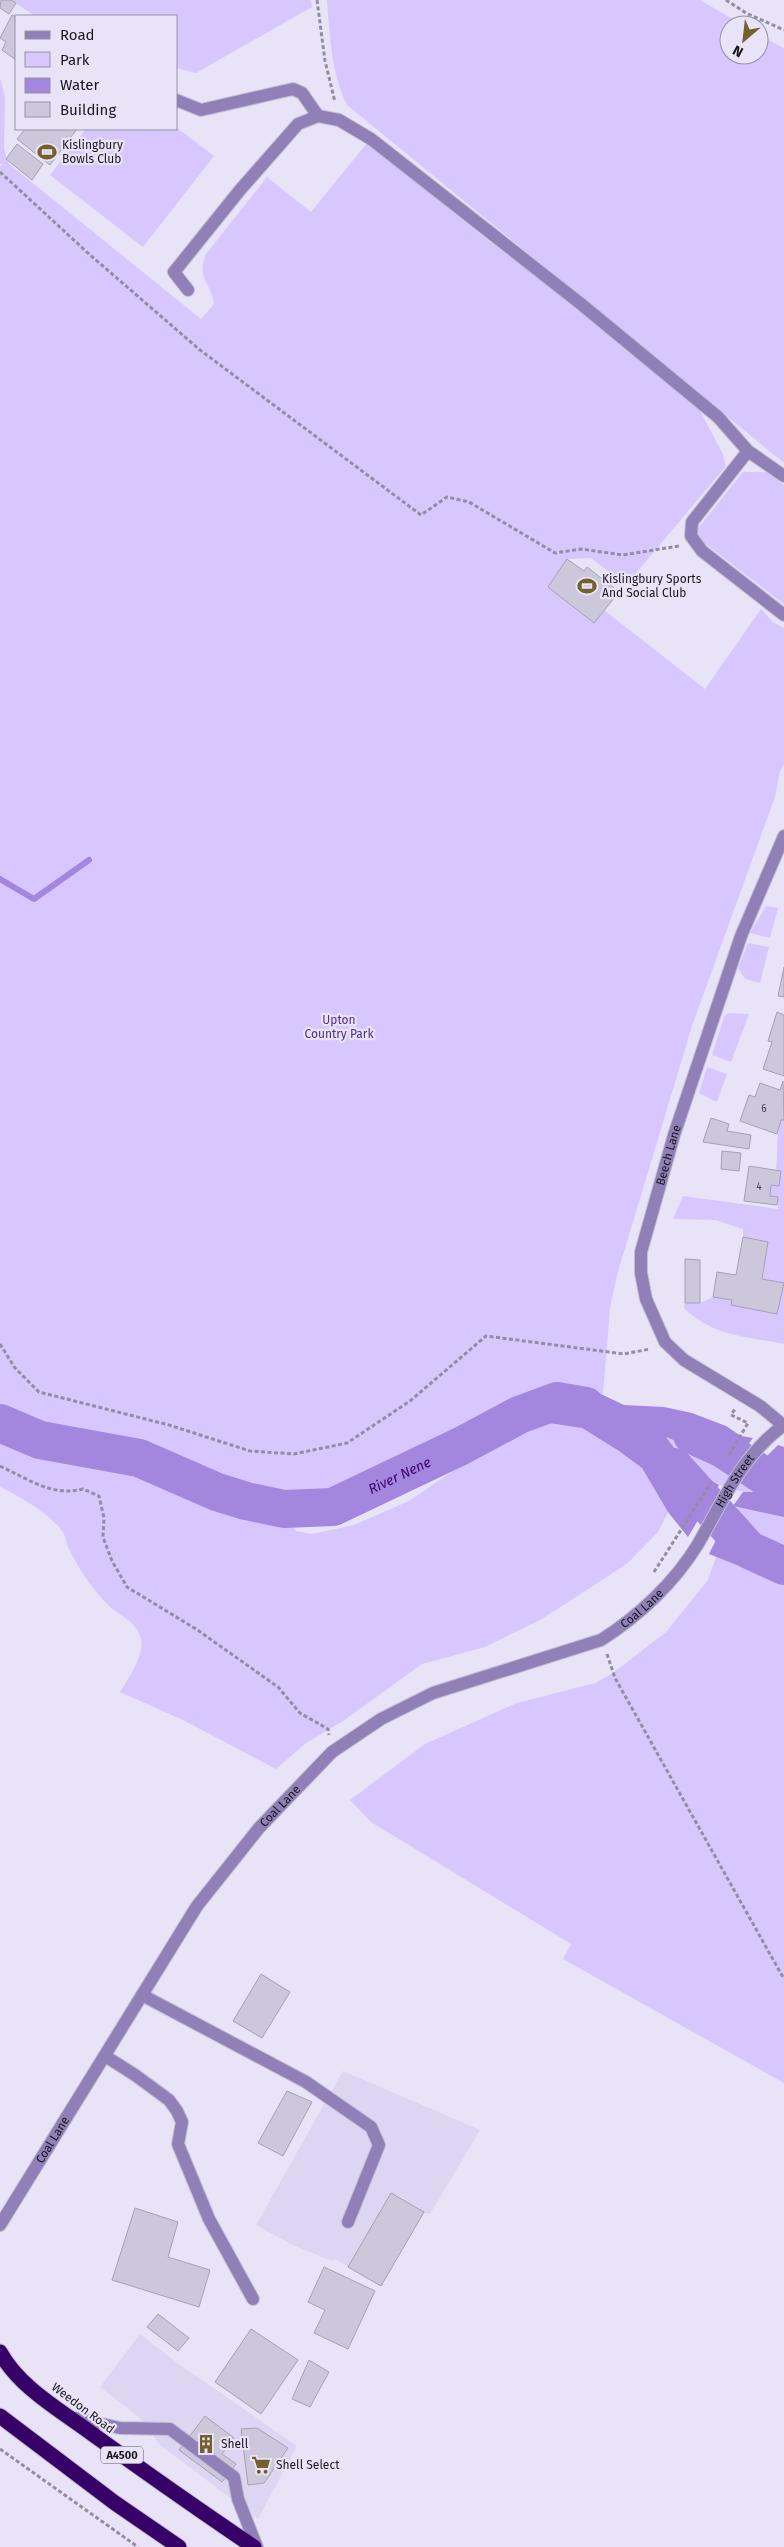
<svg xmlns="http://www.w3.org/2000/svg" width="784" height="2547" font-family="'Fira Sans',sans-serif">
	<style>
		.built { fill: #ddd5f1 }
		.green { fill: #d7c7fe }
		.water { fill: #a386dd }
		.lines { fill: none; stroke-linecap: round; stroke-linejoin: round }
		.stream { stroke: #a386dd; stroke-width: 6 }
		.river { stroke: #a386dd; stroke-width: 38 }
		.building { fill: #cdc7dc; stroke: #a6a0b4 }
		.minor-casing { stroke: #c4bed1; stroke-width: 14 }
		.highway-casing { stroke: #c4bed1; stroke-width: 17 }
		.path { stroke: #938e9d; stroke-width: 3; stroke-dasharray: 4 2.5; stroke-linecap: butt }
		.minor { stroke: #9180b8; stroke-width: 12 }
		.highway { stroke: #360268; stroke-width: 15 }
		.labels { text-anchor: middle; stroke-width: 4.5; stroke-linejoin: round; paint-order: stroke }
		.number-label { font-size: 10px; fill: #46434e }
		.shield { fill: #e9e3f8; stroke: #57545f; stroke-width: 1 }
		.shield-label { font-size: 11px; font-weight: bold; fill: #19171e }
		.poi-label { font-size: 12px; fill: #19171e; stroke: #e9e3f8; text-anchor: start }
		.park-label { font-size: 12px; fill: #552a90; stroke: #e9e3f8 }
		.street-label { font-size: 12px; fill: #19171e; stroke: #e9e3f8 }
		.water-label { font-size: 14px; font-style: italic; fill: #3b0270; stroke: #e9e3f8 }
	</style>
	<rect width="100%" height="100%" fill="#e9e3f8"/>
	<g class="built">
		<path d="M343 2071 480 2130 430 2214 424 2213 381 2286 335 2259 332 2261 293 2245 256 2225Z"/>
		<path d="M140 2334 180 2365 297 2446 258 2519 160 2445 140 2418 100 2387Z"/>
	</g>
	<g class="green">
		<path d="M11 0H311L312 7 196 73 176 68V16H35Z"/>
		<path d="M327 0H700L743 25H729V55H759V35L784 48V463L347 105C331 72 330 36 327 0Z"/>
		<path d="M0 78 5 96 4 148 8 163 201 319 214 304C211 282 196 278 206 254L267 177 311 212 367 143 490 242 557 292 699 409 722 452 726 466 626 585 591 558 567 559 548 587 594 623 604 610 705 689 761 609 773 622 784 628V764L780 771 775 797 692 1026 617 1275 610 1308 603 1395 571 1386 544 1389 502 1407 333 1507 284 1509 246 1501 217 1492 139 1458 40 1440 0 1423V166L4 164H0Z"/>
		<path d="M176 127 214 156 143 247 50 175 86 129H176Z"/>
		<path d="M743 472H767L784 485V604L699 539 696 531Z"/>
		<path d="M766 906 778 908 770 938 750 933Z"/>
		<path d="M748 943 769 947 760 983 745 979 738 968Z"/>
		<path d="M728 1013 749 1014 731 1062 712 1055 724 1017Z"/>
		<path d="M707 1067 727 1074 717 1102 699 1093Z"/>
		<path d="M781 1120H784V1283L762 1279 768 1242 743 1237V1229L715 1220 673 1219 683 1196 778 1209V1197L770 1196 771 1185 779 1186 781 1171 776 1170C778 1153 776 1136 781 1120Z"/>
		<path d="M784 1284V1344C745 1336 714 1337 684 1308L685 1303H700L713 1297 732 1300V1305L777 1314Z"/>
		<path d="M542 1422 582 1428 619 1451 642 1468 668 1512 658 1532 628 1563 576 1597 540 1620 485 1647 422 1664 343 1721 306 1743 276 1769 183 1720 120 1692C128 1680 144 1655 141 1640 138 1621 120 1617 108 1605 92 1589 79 1569 69 1549 66 1543 66 1536 62 1531 50 1514 19 1496 0 1487V1430C38 1455 99 1456 143 1468 166 1475 185 1491 208 1499 233 1509 259 1512 285 1516L296 1531 312 1534 354 1525 409 1501 503 1437Z"/>
		<path d="M665 1437 733 1465 758 1483V1489C750 1494 744 1492 736 1490 704 1483 685 1461 665 1437Z"/>
		<path d="M721 1506 752 1509 784 1517V1554L759 1539Z"/>
		<path d="M716 1557 784 1584V2083L563 1959 571 1944 371 1822 350 1800 425 1744 517 1703 595 1683 613 1673 666 1632 708 1580Z"/>
	</g>
	<g class="water">
		<path d="M571 1386 603 1395 624 1405 664 1407 692 1413 726 1426 741 1436 753 1438 733 1465 666 1437C680 1457 697 1474 719 1485L688 1537 668 1512 642 1468 619 1451 582 1428 542 1422 530 1395 544 1389Z"/>
		<path d="M778 1445 784 1447V1517L733 1506 743 1492H752L758 1489V1483L750 1477 761 1462Z"/>
		<path d="M729 1514 759 1539 784 1554V1584L709 1554Z"/>
	</g>
	<g class="lines">
		<path class="stream" d="M0 879 34 899 89 860"/>
		<g class="river">
			<path id="s1" d="M0 1423 40 1440 139 1458 217 1492 246 1501 284 1509 333 1507 461 1446 519 1415 557 1401 586 1406"/>
			<path d="M692 1435 723 1449 784 1489"/>
			<path d="M674 1467 749 1550 784 1566"/>
		</g>
	</g>
	<g class="building">
		<path d="M1 0H11L16 3 9 14 0 8Z"/>
		<path d="M12 15 16 17V60L2 50 6 42 0 38Z"/>
		<path d="M25 129H77L50 165 17 139Z"/>
		<path d="M17 144 43 164 32 180 6 159Z"/>
		<path d="M567 559 584 571 587 567 619 592 594 623 548 587Z"/>
		<path d="M784 967V997L778 996Z"/>
		<path d="M777 1012 784 1015V1076L763 1069 772 1042 768 1041Z"/>
		<path d="M783 1081 784 1120H781L777 1134 740 1121 749 1095 755 1097 760 1083 780 1090Z"/>
		<path d="M711 1118 729 1124 727 1131 751 1135 749 1149 703 1142Z"/>
		<path d="M722 1151 741 1153 739 1171 721 1169Z"/>
		<path d="M749 1166 781 1171 779 1186 771 1185 770 1196 778 1197 777 1205 744 1201Z"/>
		<path d="M743 1237 768 1242 762 1279 784 1283 777 1314 731 1305 732 1300 713 1297 717 1272 736 1275Z"/>
		<path d="M685 1259 700 1260V1303H685Z"/>
		<path d="M261 1974 290 1992 262 2038 233 2021Z"/>
		<path d="M287 2091 312 2102 283 2156 258 2143Z"/>
		<path d="M391 2193 424 2212 381 2286 348 2267Z"/>
		<path d="M135 2208 178 2222 168 2257 210 2270 199 2307 112 2280Z"/>
		<path d="M324 2267 375 2291 348 2349 314 2333 325 2310 308 2302Z"/>
		<path d="M158 2314 189 2338 178 2351 147 2327Z"/>
		<path d="M251 2329 298 2360 261 2414 215 2382Z"/>
		<path d="M309 2360 329 2372 310 2407 292 2399Z"/>
		<path d="M205 2416 234 2438 222 2454 236 2464 222 2482 179 2450Z"/>
		<path d="M257 2428 288 2448 264 2483 248 2485 241 2429Z"/>
	</g>
	<g class="lines">
		<g class="minor-casing">
			<g id="minor">
				<path d="M176 100 201 110 293 89 302 93 318 116"/>
				<path d="M188 290 174 272 240 190 298 124 318 116 339 120 371 139 581 304 718 417 748 451 784 476"/>
				<path d="M748 451 692 522 691 536 702 551 784 615"/>
				<path id="s2" d="M783 1425 760 1406 684 1360 665 1342 646 1299 641 1273V1252L674 1135 741 936 784 836"/>
				<path d="M142 1995 306 2082 371 2127 379 2145 348 2222"/>
				<path d="M105 2056 135 2075 169 2100 177 2111 182 2122 178 2144 209 2219 253 2299"/>
				<path id="s3" d="M0 2225 197 1906 259 1828 332 1752 381 1719 433 1693 601 1640C639 1616 675 1582 698 1544 723 1501 742 1455 784 1425"/>
				<path d="M71 2417 120 2428 170 2429 234 2477 238 2499 257 2547"/>
			</g>
		</g>
		<g class="highway-casing">
			<g id="highway">
				<path d="M0 2352C19 2387 60 2410 91 2433 145 2472 199 2510 254 2547"/>
				<path d="M0 2416 115 2503 179 2547"/>
			</g>
		</g>
		<g class="path">
			<path d="M317 0 325 61 335 102"/>
			<path d="M726 0 746 13 784 30"/>
			<path d="M0 172 89 254 200 350 421 515 447 497 469 502 555 553 581 549 623 555 679 546"/>
			<path d="M0 1344 15 1368 39 1392 169 1425 250 1451 294 1454 347 1443 410 1401 486 1336 624 1354 650 1349"/>
			<path d="M729 1455 748 1423 731 1415 735 1409"/>
			<path d="M0 1466C28 1479 52 1497 83 1489L99 1496 104 1518 103 1537 112 1561 127 1587 196 1629 278 1687 300 1713 328 1729 329 1735"/>
			<path d="M654 1572 711 1483"/>
			<path d="M607 1654 615 1678 784 1979"/>
			<path d="M0 2449 138 2547"/>
		</g>
		<use href="#minor" class="minor"/>
		<use href="#highway" class="highway"/>
	</g>
	<defs>
		<g id="stadium-bare" transform="scale(1.5)"><path d="M0-5a6.5 5 0 1 0 0 10a6.5 5 0 1 0 0-10ZM-3.5-1.8h7v3.6h-7Z" fill="#73602e" stroke="#e9e3f8" stroke-width="2.5" paint-order="stroke"/></g>
		<g id="building-bare" transform="scale(1.5)"><path d="M-4-6H4V6H1V3H-1V6H-4ZM-2.5-4.3h1.7v1.8h-1.7ZM.8-4.3h1.7v1.8H.8ZM-2.5-1h1.7V.8h-1.7ZM.8-1h1.7V.8H.8Z" fill="#73602e" stroke="#e9e3f8" stroke-width="2.5" paint-order="stroke"/></g>
		<g id="supermarket-bare" transform="scale(1.5)"><path d="M-6-5.5h2.5l.6 2H6L4.5 2H-2.5L-4.4-4H-6ZM-1.5 3.2a1.3 1.3 0 1 0 .1 0ZM3 3.2a1.3 1.3 0 1 0 .1 0Z" fill="#73602e" stroke="#e9e3f8" stroke-width="2.5" paint-order="stroke"/></g>
	</defs>
	<g fill-rule="evenodd">
		<use href="#stadium-bare" x="47" y="152"/>
		<use href="#stadium-bare" x="587" y="586"/>
		<use href="#building-bare" x="206" y="2444"/>
		<use href="#supermarket-bare" x="261" y="2465"/>
	</g>
	<g class="labels">
		<g class="number-label">
			<text x="764" y="1112">6</text>
			<text x="759" y="1190">4</text>
		</g>
		<rect class="shield" x="101" y="2446.5" width="42" height="17" rx="4"/>
		<g class="shield-label">
			<text x="122" y="2459">A4500</text>
		</g>
		<g class="poi-label">
			<text x="62" y="149">Kislingbury<tspan x="62" dy="14">Bowls Club</tspan></text>
			<text x="602" y="583">Kislingbury Sports<tspan x="602" dy="14">And Social Club</tspan></text>
			<text x="221" y="2448">Shell</text>
			<text x="276" y="2469">Shell Select</text>
		</g>
		<g class="park-label">
			<text x="339" y="1024">Upton<tspan x="339" dy="14">Country Park</tspan></text>
		</g>
		<g class="street-label">
			<text dy="4" stroke="none"><textPath href="#s2" startOffset="340">Beech Lane</textPath></text>
			<text dy="4" stroke="none"><textPath href="#s3" startOffset="1084">High Street</textPath></text>
			<text dy="4" stroke="none"><textPath href="#s3" startOffset="925">Coal Lane</textPath></text>
			<text dy="4" stroke="none"><textPath href="#s3" startOffset="505">Coal Lane</textPath></text>
			<text dy="4" stroke="none"><textPath href="#s3" startOffset="100">Coal Lane</textPath></text>
			<text transform="translate(83 2408) rotate(37)" y="4">Weedon Road</text>
		</g>
		<g class="water-label">
			<text dy="5" stroke="none"><textPath href="#s1" startOffset="421">River Nene</textPath></text>
		</g>
	</g>
	<rect x="15" y="15" width="162" height="115" fill="#e9e3f8" stroke="#9691a1"/>
	<rect x="25" y="31" width="25" height="8" fill="#9180b8" stroke="#9691a1"/>
	<text x="60" y="40" font-size="15" fill="#19171e">Road</text>
	<rect x="25" y="52" width="25" height="15" fill="#d7c7fe" stroke="#9691a1"/>
	<text x="60" y="65" font-size="15" fill="#19171e">Park</text>
	<rect x="25" y="78" width="25" height="15" fill="#a386dd" stroke="#9691a1"/>
	<text x="60" y="90" font-size="15" fill="#19171e">Water</text>
	<rect x="25" y="102" width="25" height="15" fill="#cdc7dc" stroke="#9691a1"/>
	<text x="60" y="115" font-size="15" fill="#19171e">Building</text>
	<g transform="translate(744 40) rotate(208)"><circle r="24" fill="#e9e3f8" stroke="#9691a1"/>
	<path d="M0-4L9 19L0 12L-9 19Z" fill="#73602e"/>
	<text y="-8" font-size="14" font-weight="bold" text-anchor="middle" fill="#19171e">N</text>
	</g>
</svg>
